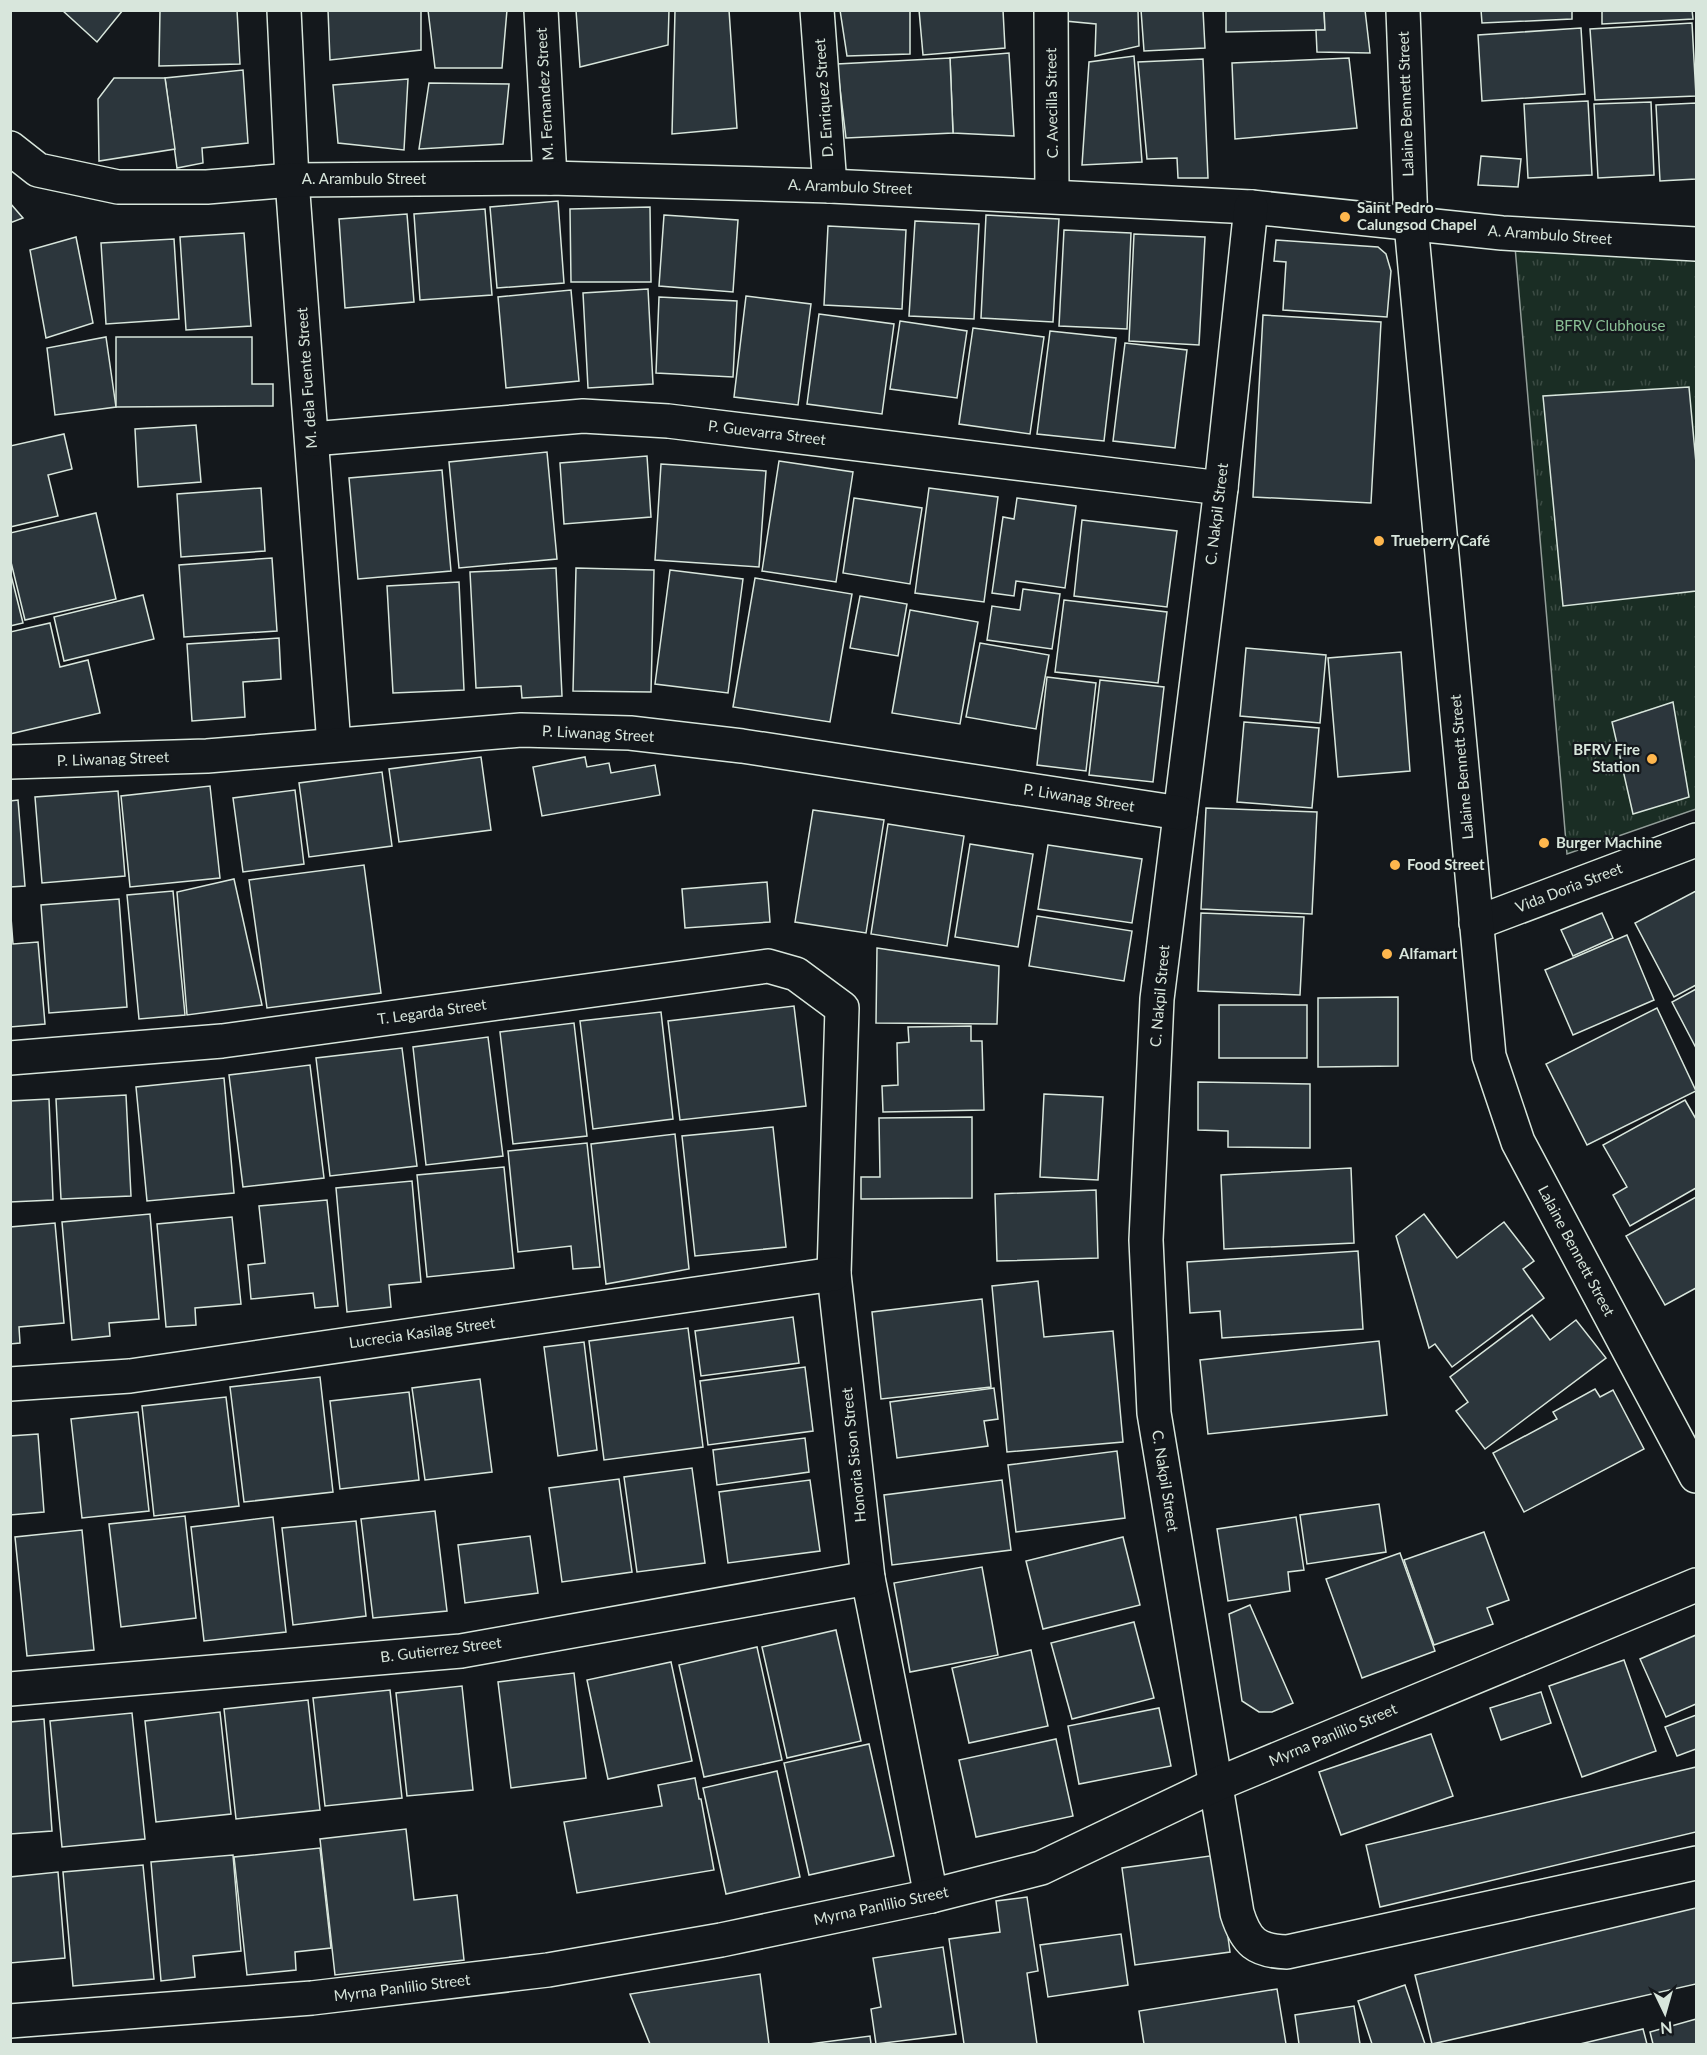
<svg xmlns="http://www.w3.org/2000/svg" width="1707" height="2055" font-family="Lato,sans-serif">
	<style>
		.park { fill: url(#park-tufts); stroke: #939e99; stroke-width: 1.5 }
		.building { fill: #2c363c; stroke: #d8e6dc; stroke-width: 1.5 }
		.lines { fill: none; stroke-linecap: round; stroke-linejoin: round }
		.street-casing { stroke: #d8e6dc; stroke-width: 36 }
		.secondary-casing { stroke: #d8e6dc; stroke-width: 36 }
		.street { stroke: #14181c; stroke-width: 33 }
		.secondary { stroke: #14181c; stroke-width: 33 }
		.poi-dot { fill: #ffb74d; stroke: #14181c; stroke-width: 2 }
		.labels { text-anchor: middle; stroke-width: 4.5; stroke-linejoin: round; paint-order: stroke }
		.street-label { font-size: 15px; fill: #d8e6dc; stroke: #14181c }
		.poi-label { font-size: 15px; font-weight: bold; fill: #d8e6dc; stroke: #14181c; text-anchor: start }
		.park-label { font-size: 15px; fill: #8ac095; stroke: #14181c }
	</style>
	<defs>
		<pattern id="park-tufts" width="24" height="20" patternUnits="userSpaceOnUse" patternTransform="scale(1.5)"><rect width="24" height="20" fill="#1a2d24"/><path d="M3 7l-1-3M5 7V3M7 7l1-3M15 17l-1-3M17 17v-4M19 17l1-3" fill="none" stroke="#3b4b43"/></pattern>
	</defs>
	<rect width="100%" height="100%" fill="#14181c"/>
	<path class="park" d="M1514 235 1696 241V809L1567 854Z"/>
	<g class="building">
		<path d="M62 10H123L97 42Z"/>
		<path d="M160 10H237L240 64 159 66Z"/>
		<path d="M328 10H421V50L330 60Z"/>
		<path d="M428 10H507L502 68H435Z"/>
		<path d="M576 10H669L668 45 580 67Z"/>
		<path d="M729 10 737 128 672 134 675 11Z"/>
		<path d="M840 10H910V54L847 56Z"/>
		<path d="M919 10H1003L1005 48 923 55Z"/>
		<path d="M1065 10H1138L1139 46 1095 56 1096 24 1065 21Z"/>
		<path d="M1141 10H1203L1205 48 1144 51Z"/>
		<path d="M1226 10H1324L1325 30 1226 32Z"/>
		<path d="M1324 10H1365L1370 53 1317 52 1316 30H1325Z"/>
		<path d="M1481 10H1572V19L1482 23Z"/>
		<path d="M1602 10H1692L1693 19 1602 24Z"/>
		<path d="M1692 23 1696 96 1595 100 1590 29Z"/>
		<path d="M1581 28 1585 94 1482 101 1478 35Z"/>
		<path d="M1009 53 1014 136 953 133 950 58Z"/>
		<path d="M1134 56 1142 162 1082 165 1089 62Z"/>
		<path d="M950 58 953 133 846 138 837 64Z"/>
		<path d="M1349 58 1357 128 1235 139 1232 63Z"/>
		<path d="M1203 59 1208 178H1178L1177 158 1147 159 1138 62Z"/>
		<path d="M243 70 248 143 202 148 203 163 177 168 165 78Z"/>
		<path d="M114 78H165L175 149 99 161 98 99Z"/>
		<path d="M408 79 404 150 338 143 333 85Z"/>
		<path d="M429 83 509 84 503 144 419 149Z"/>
		<path d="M1588 101 1592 175 1528 178 1524 104Z"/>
		<path d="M1651 102 1654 175 1598 178 1594 104Z"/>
		<path d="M1696 103V179L1660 181 1656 105Z"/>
		<path d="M1481 156 1521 159 1518 187 1478 185Z"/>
		<path d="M558 201 564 283 497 288 490 207Z"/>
		<path d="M10 203 23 218 10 223Z"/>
		<path d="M650 207 651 282H571L570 209Z"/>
		<path d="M485 209 492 295 420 300 414 214Z"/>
		<path d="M407 214 414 302 345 308 339 219Z"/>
		<path d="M664 215 738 220 733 292 659 286Z"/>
		<path d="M986 215 1059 219 1053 322 981 318Z"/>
		<path d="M915 221 979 224 974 319 909 316Z"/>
		<path d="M828 226 906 230 902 309 824 305Z"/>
		<path d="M1064 230 1131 233 1127 329 1059 326Z"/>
		<path d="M244 233 251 326 186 330 180 237Z"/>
		<path d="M1134 234 1205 237 1199 345 1129 341Z"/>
		<path d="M76 237 93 323 46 338 30 250Z"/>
		<path d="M174 239 179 319 106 324 101 243Z"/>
		<path d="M1276 240 1378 247 1386 254 1391 271 1387 317 1283 310 1286 262 1274 261Z"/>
		<path d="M648 289 653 384 588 388 583 293Z"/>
		<path d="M571 290 579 381 506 388 498 297Z"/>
		<path d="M746 296 811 304 798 405 734 397Z"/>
		<path d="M659 297 737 301 733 377 656 373Z"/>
		<path d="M819 314 894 324 882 414 807 404Z"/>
		<path d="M1263 315 1381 322 1371 503 1253 497Z"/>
		<path d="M900 321 967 331 957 398 890 389Z"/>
		<path d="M973 328 1044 337 1030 434 959 424Z"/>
		<path d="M1050 331 1116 338 1104 441 1037 434Z"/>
		<path d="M106 337 116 407 55 415 47 348Z"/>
		<path d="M116 337H252V384H273V406L116 407Z"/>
		<path d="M1125 343 1187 350 1175 448 1113 441Z"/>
		<path d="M1689 387 1696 463V591L1563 606 1543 396Z"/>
		<path d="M196 425 201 482 138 487 135 429Z"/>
		<path d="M64 434 72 469 48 475 58 516 10 527V446Z"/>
		<path d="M547 452 557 559 459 568 449 462Z"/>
		<path d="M647 456 651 517 564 524 560 463Z"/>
		<path d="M779 461 853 472 836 582 762 571Z"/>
		<path d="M661 464 766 471 759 567 655 560Z"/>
		<path d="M442 470 451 571 358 579 349 478Z"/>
		<path d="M261 488 265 551 181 557 177 494Z"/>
		<path d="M929 488 998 497 984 602 915 593Z"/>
		<path d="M854 498 922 508 910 584 843 573Z"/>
		<path d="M1017 498 1076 506 1065 588 1016 581 1014 596 992 593 1003 517 1014 519Z"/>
		<path d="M96 513 116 599 25 620 10 558V533Z"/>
		<path d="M1082 520 1177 531 1167 607 1074 596Z"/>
		<path d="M272 558 277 631 184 637 179 565Z"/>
		<path d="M556 568 562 696 522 698 521 686 476 688 470 572Z"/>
		<path d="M576 568 654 570 651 692 573 691Z"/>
		<path d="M670 570 743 579 728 693 655 684Z"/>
		<path d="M10 571 23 623 10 626Z"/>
		<path d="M755 578 852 594 830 722 733 707Z"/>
		<path d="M459 582 464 690 393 693 387 586Z"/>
		<path d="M1023 589 1060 594 1052 649 987 640 992 606 1020 610Z"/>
		<path d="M143 595 154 639 64 661 54 617Z"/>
		<path d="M860 596 907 604 898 656 850 648Z"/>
		<path d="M1064 600 1167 612 1158 683 1055 672Z"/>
		<path d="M910 610 978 622 960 724 892 713Z"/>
		<path d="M50 623 60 667 88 660 100 713 10 734V632Z"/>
		<path d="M279 638 281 679 243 682 245 717 192 721 187 644Z"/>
		<path d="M980 643 1049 655 1036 729 966 717Z"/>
		<path d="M1246 648 1326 655 1320 723 1240 716Z"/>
		<path d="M1401 652 1410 771 1338 777 1328 658Z"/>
		<path d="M1047 677 1096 683 1086 771 1037 765Z"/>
		<path d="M1100 680 1164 687 1153 782 1089 775Z"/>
		<path d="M1673 702 1689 797 1633 814 1612 722Z"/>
		<path d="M1244 722 1319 728 1312 808 1237 802Z"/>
		<path d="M481 757 491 830 399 842 389 769Z"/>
		<path d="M585 757 587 767 609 763 611 773 655 765 660 795 542 816 533 767Z"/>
		<path d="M382 772 392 846 309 857 299 783Z"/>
		<path d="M210 786 220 878 130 887 121 796Z"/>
		<path d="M295 790 304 864 243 872 233 798Z"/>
		<path d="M118 791 125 876 42 883 35 797Z"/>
		<path d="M18 800 25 886 10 887V801Z"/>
		<path d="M1206 808 1317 812 1312 914 1201 909Z"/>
		<path d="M813 810 884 820 866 933 795 922Z"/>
		<path d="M888 824 964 836 947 946 871 934Z"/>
		<path d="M970 844 1033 854 1018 947 955 937Z"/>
		<path d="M1048 845 1142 859 1132 923 1038 909Z"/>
		<path d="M364 865 381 993 267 1008 249 880Z"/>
		<path d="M234 879 262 1005 187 1015 177 892Z"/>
		<path d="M767 882 770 922 685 928 682 889Z"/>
		<path d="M173 891 185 1015 139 1019 127 895Z"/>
		<path d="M1696 891V985L1674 997 1635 923Z"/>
		<path d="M119 899 127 1007 49 1013 41 905Z"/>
		<path d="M10 904 13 944 38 942 45 1024 10 1027Z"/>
		<path d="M1201 913 1304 917 1300 995 1198 991Z"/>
		<path d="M1602 913 1613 938 1573 956 1561 930Z"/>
		<path d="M1037 916 1132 931 1124 981 1029 966Z"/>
		<path d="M1627 935 1654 1000 1573 1035 1545 970Z"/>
		<path d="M877 948 999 966 997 1024 876 1023Z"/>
		<path d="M1696 989V1048L1672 1002Z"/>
		<path d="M1398 997V1066L1318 1067V998Z"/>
		<rect x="1219" y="1005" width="88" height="53"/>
		<path d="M794 1006 806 1106 680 1120 668 1021Z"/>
		<path d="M1657 1008 1696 1091 1587 1145 1546 1064Z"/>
		<path d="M661 1012 673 1119 593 1129 580 1021Z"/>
		<path d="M574 1023 587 1136 513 1144 500 1032Z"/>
		<path d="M971 1026V1041H982L984 1110 883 1112 882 1086 898 1085 897 1043 909 1042 908 1027Z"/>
		<path d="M488 1037 503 1156 426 1165 413 1047Z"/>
		<path d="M402 1048 417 1166 330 1176 316 1058Z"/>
		<path d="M310 1065 324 1178 243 1187 229 1075Z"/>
		<path d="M224 1078 234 1193 147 1201 136 1087Z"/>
		<path d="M1198 1082 1310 1084V1148L1228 1147V1131L1198 1130Z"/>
		<path d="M1044 1094 1103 1097 1098 1180 1040 1177Z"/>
		<path d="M126 1095 131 1196 61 1199 56 1099Z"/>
		<path d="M49 1099 53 1200 10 1202V1101Z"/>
		<path d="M1685 1100 1696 1119V1188L1630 1226 1613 1195 1627 1187 1603 1145Z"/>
		<path d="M972 1117V1198L861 1199V1177H880L879 1118Z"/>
		<path d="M773 1127 786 1247 695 1256 682 1136Z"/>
		<path d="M675 1134 689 1269 606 1284 591 1144Z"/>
		<path d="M587 1143 600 1267 573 1269 571 1246 518 1252 508 1151Z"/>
		<path d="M504 1167 514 1268 427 1277 417 1175Z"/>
		<path d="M1351 1168 1354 1243 1224 1249 1221 1175Z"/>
		<path d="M412 1181 421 1282 389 1285 391 1307 347 1312 336 1188Z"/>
		<path d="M1096 1190 1098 1258 997 1261 995 1194Z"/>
		<path d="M1696 1197V1288L1665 1305 1626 1236Z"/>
		<path d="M327 1200 338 1306 315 1308 313 1293 251 1299 248 1265 265 1263 259 1206Z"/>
		<path d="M150 1214 159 1319 109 1323 110 1336 72 1340 62 1222Z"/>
		<path d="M1424 1214 1457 1258 1504 1222 1534 1261 1523 1269 1544 1298 1452 1367 1435 1344 1429 1348 1396 1236Z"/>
		<path d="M232 1217 241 1304 195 1308 196 1325 166 1327 157 1224Z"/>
		<path d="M55 1223 64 1323 19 1327 20 1343 10 1344V1227Z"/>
		<path d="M1358 1251 1363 1329 1222 1338 1220 1311 1190 1313 1187 1262Z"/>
		<path d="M1038 1281 1044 1337 1113 1331 1123 1442 1007 1452 992 1286Z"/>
		<path d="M982 1299 991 1387 881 1399 872 1312Z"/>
		<path d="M1532 1315 1550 1340 1576 1320 1606 1358 1485 1449 1456 1411 1468 1402 1450 1377Z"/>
		<path d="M793 1317 799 1363 701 1376 695 1331Z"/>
		<path d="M688 1328 703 1447 604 1460 589 1341Z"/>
		<path d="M1379 1341 1387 1415 1208 1434 1200 1360Z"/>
		<path d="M584 1342 597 1450 558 1456 544 1347Z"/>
		<path d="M805 1367 813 1431 708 1445 700 1381Z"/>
		<path d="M320 1377 333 1492 244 1502 230 1387Z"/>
		<path d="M480 1379 492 1472 425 1480 412 1388Z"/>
		<path d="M994 1388 998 1419 984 1421 988 1446 897 1458 890 1402Z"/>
		<path d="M1595 1389 1600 1397 1613 1390 1644 1449 1524 1512 1493 1453 1557 1419 1553 1412Z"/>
		<path d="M409 1392 419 1480 340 1489 330 1401Z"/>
		<path d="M226 1397 239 1506 154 1516 142 1406Z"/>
		<path d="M138 1412 149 1511 82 1518 71 1419Z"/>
		<path d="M38 1434 44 1512 10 1515V1436Z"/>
		<path d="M805 1438 809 1472 717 1485 713 1450Z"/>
		<path d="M1117 1451 1125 1518 1016 1532 1008 1465Z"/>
		<path d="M692 1468 705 1563 637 1572 624 1477Z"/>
		<path d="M619 1479 632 1572 562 1582 549 1488Z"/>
		<path d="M810 1480 820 1551 728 1563 719 1492Z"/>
		<path d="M1002 1480 1011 1550 892 1565 884 1495Z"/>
		<path d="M1379 1504 1386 1552 1307 1564 1300 1515Z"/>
		<path d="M435 1511 447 1611 373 1618 361 1519Z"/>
		<path d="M185 1516 196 1618 121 1627 109 1524Z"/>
		<path d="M273 1517 286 1632 204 1641 191 1527Z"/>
		<path d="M1296 1517 1304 1570 1288 1572 1290 1591 1228 1601 1217 1529Z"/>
		<path d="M356 1521 366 1616 293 1625 282 1528Z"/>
		<path d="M82 1530 94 1650 27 1656 15 1537Z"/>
		<path d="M1484 1532 1509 1600 1487 1608 1493 1624 1434 1645 1404 1560Z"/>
		<path d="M530 1536 538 1593 465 1603 458 1545Z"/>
		<path d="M1123 1537 1140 1605 1043 1629 1026 1561Z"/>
		<path d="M1400 1553 1435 1651 1362 1678 1326 1579Z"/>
		<path d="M982 1567 998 1655 910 1672 894 1583Z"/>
		<path d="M1250 1605 1293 1703 1272 1712H1259L1242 1701 1229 1614Z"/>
		<path d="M1134 1622 1154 1698 1072 1719 1051 1643Z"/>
		<path d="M836 1630 861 1741 787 1758 762 1647Z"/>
		<path d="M1696 1635V1704L1666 1717 1640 1659Z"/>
		<path d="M757 1647 782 1760 704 1777 679 1665Z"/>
		<path d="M1031 1650 1048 1726 969 1743 952 1668Z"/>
		<path d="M1624 1660 1656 1751 1582 1777 1549 1686Z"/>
		<path d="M671 1662 692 1761 608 1779 587 1680Z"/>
		<path d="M574 1673 586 1778 511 1788 498 1682Z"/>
		<path d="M462 1686 473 1790 407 1796 396 1693Z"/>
		<path d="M390 1690 402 1798 325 1806 313 1698Z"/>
		<path d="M1541 1692 1551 1723 1501 1740 1490 1708Z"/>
		<path d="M308 1700 320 1810 236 1819 224 1709Z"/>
		<path d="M1159 1708 1171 1766 1079 1784 1068 1726Z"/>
		<path d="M220 1712 231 1814 156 1822 145 1721Z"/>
		<path d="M132 1713 145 1839 62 1847 50 1721Z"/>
		<path d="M1696 1715V1749L1677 1756 1665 1727Z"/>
		<path d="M44 1719 52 1831 10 1834V1722Z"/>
		<path d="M1431 1734 1453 1796 1341 1835 1319 1772Z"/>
		<path d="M1056 1739 1073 1816 976 1837 959 1760Z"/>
		<path d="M869 1744 894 1856 809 1875 784 1763Z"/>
		<path d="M1696 1767V1832L1380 1907 1366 1845Z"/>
		<path d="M777 1771 800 1877 726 1894 703 1788Z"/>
		<path d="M695 1778 699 1799H701L714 1870 577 1893 564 1822 662 1806 658 1785Z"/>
		<path d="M406 1829 414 1900 457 1895 464 1960 335 1975 320 1839Z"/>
		<path d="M320 1848 331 1948 295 1952 296 1970 247 1975 234 1857Z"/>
		<path d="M233 1855 241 1951 193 1956 195 1977 161 1981 151 1862Z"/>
		<path d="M1217 1855 1230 1952 1135 1965 1122 1868Z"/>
		<path d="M143 1865 154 1979 73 1986 63 1872Z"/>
		<path d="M58 1872 65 1958 10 1963V1877Z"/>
		<path d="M1027 1897 1038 1971 1027 1973 1037 2044H964L949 1939 1000 1932 996 1901Z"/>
		<path d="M1696 1908V1984L1432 2044 1415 1975Z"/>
		<path d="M1121 1934 1128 1985 1048 1997 1040 1945Z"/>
		<path d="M943 1947 956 2034 876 2044 871 2009 881 2007 873 1958Z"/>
		<path d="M760 1974 769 2044H650L630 1994Z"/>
		<path d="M1405 1985 1425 2044H1372L1358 2001Z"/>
		<path d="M1277 1989 1286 2044H1144L1139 2011Z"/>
		<path d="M1354 2006 1360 2044H1299L1295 2015Z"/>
		<path d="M1696 2019V2044H1653L1650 2032Z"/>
		<path d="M1643 2029 1647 2044H1580Z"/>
		<path d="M870 2036 871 2044H809Z"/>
	</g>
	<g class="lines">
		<g class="street-casing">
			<g id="street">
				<path d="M284 10 292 180 334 745"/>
				<path d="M541 10 550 178"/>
				<path d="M817 10 830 186"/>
				<path d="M1051 10 1052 196"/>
				<path d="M10 148 38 170 118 187H207L292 180 550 178 830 186 1251 207 1502 233 1696 244"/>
				<path d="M1251 207 1221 488 1157 999 1146 1240 1154 1413 1237 1913C1246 1942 1256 1951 1287 1952L1696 1863"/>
				<path d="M312 439 583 416 668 421 1221 488"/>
				<path d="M10 762 207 756 521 730 630 733 742 746 1180 813"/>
				<path d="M1476 923 1696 840"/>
				<path d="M10 1058 222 1041 768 966 796 974 842 1008 834 1274 868 1578 931 1896"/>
				<path d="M10 1384 130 1376 834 1274"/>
				<path d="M10 1689 461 1651 868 1578"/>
				<path d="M10 2021 312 1998 548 1970 721 1940 931 1896 1041 1868 1215 1785 1696 1585"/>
			</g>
		</g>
		<g class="secondary-casing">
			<path id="secondary" d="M1403 10 1411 224 1489 1056 1518 1142 1696 1476"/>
		</g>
		<use href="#street" class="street"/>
		<use href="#secondary" class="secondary"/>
	</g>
	<g class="poi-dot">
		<circle cx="1345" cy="217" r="6"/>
		<circle cx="1379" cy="541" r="6"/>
		<circle cx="1652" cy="759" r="6"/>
		<circle cx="1544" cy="843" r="6"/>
		<circle cx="1395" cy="865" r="6"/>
		<circle cx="1387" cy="954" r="6"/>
	</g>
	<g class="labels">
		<g class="street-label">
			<text transform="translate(545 94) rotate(-93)" y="5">M. Fernandez Street</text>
			<text transform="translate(824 98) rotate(-94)" y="5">D. Enriquez Street</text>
			<text transform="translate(1052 103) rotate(-91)" y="5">C. Avecilla Street</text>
			<text transform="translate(1406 104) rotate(-92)" y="5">Lalaine Bennett Street</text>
			<text x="364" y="184">A. Arambulo Street</text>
			<text transform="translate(850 187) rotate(2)" y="5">A. Arambulo Street</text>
			<text transform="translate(1550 235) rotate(4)" y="5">A. Arambulo Street</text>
			<text transform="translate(307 378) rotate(-94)" y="5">M. dela Fuente Street</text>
			<text transform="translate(767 433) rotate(7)" y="5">P. Guevarra Street</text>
			<text transform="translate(1217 514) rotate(-83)" y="5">C. Nakpil Street</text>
			<text transform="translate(598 734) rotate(3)" y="5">P. Liwanag Street</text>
			<text transform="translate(113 759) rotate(-2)" y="5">P. Liwanag Street</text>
			<text transform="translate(1462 767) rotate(-95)" y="5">Lalaine Bennett Street</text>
			<text transform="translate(1079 798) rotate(9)" y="5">P. Liwanag Street</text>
			<text transform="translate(1569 888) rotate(-21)" y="5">Vida Doria Street</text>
			<text transform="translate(1160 996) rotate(-85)" y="5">C. Nakpil Street</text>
			<text transform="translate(432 1012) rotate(-8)" y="5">T. Legarda Street</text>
			<text transform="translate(1576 1251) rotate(62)" y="5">Lalaine Bennett Street</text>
			<text transform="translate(422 1333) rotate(-8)" y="5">Lucrecia Kasilag Street</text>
			<text transform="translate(854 1455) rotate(-96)" y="5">Honoria Sison Street</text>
			<text transform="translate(1165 1481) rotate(81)" y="5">C. Nakpil Street</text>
			<text transform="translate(441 1650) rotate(-7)" y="5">B. Gutierrez Street</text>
			<text transform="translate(1333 1735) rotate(-23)" y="5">Myrna Panlilio Street</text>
			<text transform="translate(881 1906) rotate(-12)" y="5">Myrna Panlilio Street</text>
			<text transform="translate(402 1988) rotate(-7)" y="5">Myrna Panlilio Street</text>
		</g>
		<g class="poi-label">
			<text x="1357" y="213">Saint Pedro<tspan x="1357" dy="17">Calungsod Chapel</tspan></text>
			<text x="1391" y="546">Trueberry Café</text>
			<text x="1640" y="755" text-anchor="end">BFRV Fire<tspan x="1640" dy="17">Station</tspan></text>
			<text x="1556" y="848">Burger Machine</text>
			<text x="1407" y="870">Food Street</text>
			<text x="1399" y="959">Alfamart</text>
		</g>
		<g class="park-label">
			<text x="1610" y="331">BFRV Clubhouse</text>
		</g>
	</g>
	<rect width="1707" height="2055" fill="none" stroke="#d8e6dc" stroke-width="24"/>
	<g transform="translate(1665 2013) rotate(175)" stroke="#14181c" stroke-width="4.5" paint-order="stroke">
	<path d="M0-4.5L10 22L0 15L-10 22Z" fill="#d8e6dc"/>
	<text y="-9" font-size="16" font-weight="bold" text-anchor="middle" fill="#d8e6dc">N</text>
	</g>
</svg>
